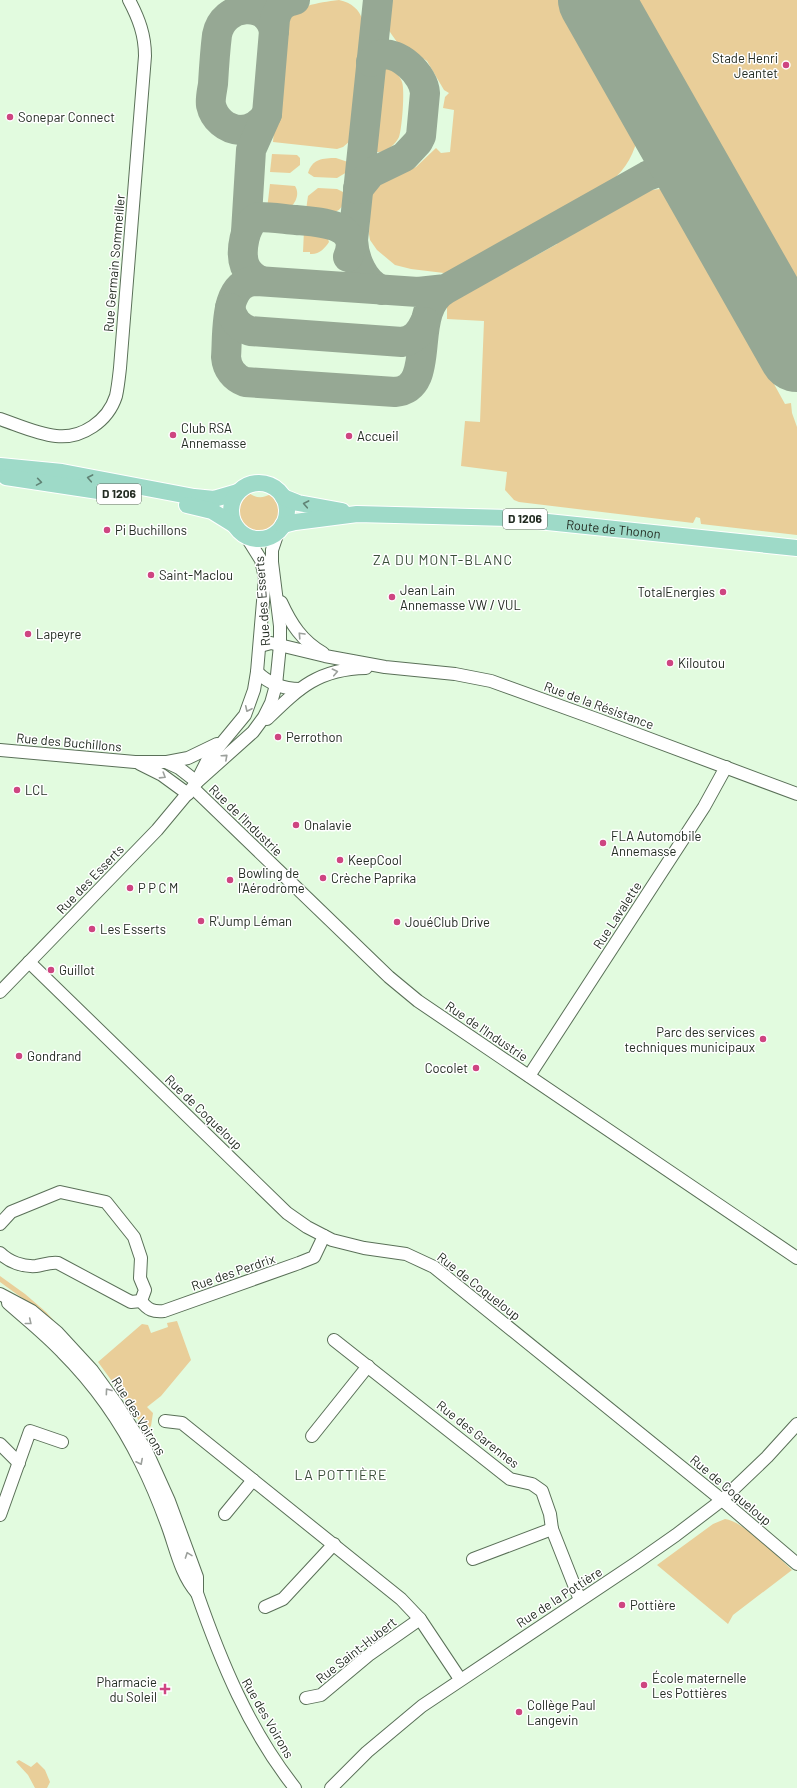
<svg xmlns="http://www.w3.org/2000/svg" width="797" height="1788" font-family="Barlow,sans-serif">
	<style>
		.green { fill: #e9ce99 }
		.lines { fill: none; stroke-linecap: round; stroke-linejoin: round }
		.taxiway { stroke: #96a894; stroke-width: 30 }
		.runway { stroke: #96a894; stroke-width: 76 }
		.minor-casing { stroke: #5a7058; stroke-width: 14 }
		.major-casing { stroke: #fff; stroke-width: 18 }
		.minor { stroke: #fff; stroke-width: 12 }
		.major { stroke: #9edac8; stroke-width: 16 }
		.oneway { stroke: #608375 }
		.oneway2 { stroke: #9ca09c }
		.poi-dot { fill: #ce4581; stroke: #fff; stroke-width: 1.5 }
		.labels { text-anchor: middle; stroke-width: 3; stroke-linejoin: round; paint-order: stroke }
		.shield { fill: #fff; stroke: #656b64; stroke-width: 1 }
		.shield-label { font-size: 12px; font-weight: bold; fill: #232c22 }
		.poi-label { font-size: 13px; fill: #232c22; stroke: #fff; text-anchor: start }
		.street-label { font-size: 13px; fill: #232c22; stroke: #fff }
		.neighbourhood-label { font-size: 14px; letter-spacing: 1px; fill: #3a4f39; stroke: #fff }
	</style>
	<rect width="100%" height="100%" fill="#e2fbdf"/>
	<g class="green">
		<path d="M339 0C352 3 359 9 363 21L350 141 343 147 337 149 273 142 282 24C296 5 317 3 339 0Z"/>
		<path d="M391 0H558L637 140C632 159 622 174 606 185L454 272 444 273 411 269 395 265 377 250 370 240 369 234 371 194 379 181 416 167 436 148 441 153 450 152 454 110 443 108 445 97 449 93 444 90 427 61 397 42 392 35 388 29Z"/>
		<path d="M635 0H797V288Z"/>
		<path d="M390 68C395 71 400 76 402 82 405 90 402 129 399 137 395 145 386 153 377 152L375 150 383 71 384 69Z"/>
		<path d="M272 154 297 155 300 158V165L290 173 270 172Z"/>
		<path d="M336 158 348 162 347 172 337 178 314 177 308 173C312 159 323 158 336 158Z"/>
		<path d="M270 184 295 186C301 195 294 208 284 210 279 211 272 209 267 209Z"/>
		<path d="M318 188 337 189 345 193C344 210 338 214 321 213 315 213 310 213 306 210L308 196Z"/>
		<path d="M660 189 669 193 785 404 791 403 792 413 797 427V535L701 524 700 518 696 517 693 523 519 502 514 500 505 490 507 472 461 466 465 421 480 422 484 321 447 319V305L527 258 528 260 557 244 555 241 644 191Z"/>
		<path d="M304 230 321 232 329 236 328 239 329 242C325 248 319 255 310 254V252H303Z"/>
		<path d="M248 492C256 499 263 498 271 494 278 500 282 507 280 516 272 555 211 520 248 492Z"/>
		<path d="M0 1276 25 1294 46 1312 95 1365 29 1303 0 1282Z"/>
		<path d="M177 1321 191 1360 161 1396 147 1407 153 1413 151 1426 145 1431 130 1406 98 1362 142 1324 148 1325 151 1333 168 1327 167 1323Z"/>
		<path d="M725 1519C743 1521 777 1556 792 1570L733 1615 728 1624 657 1565 713 1524Z"/>
		<path d="M19 1760 31 1767 37 1762 45 1770 50 1782 47 1788H35L28 1775 16 1762Z"/>
	</g>
	<g class="lines">
		<g class="taxiway">
			<path d="M378 0 353 240C354 258 363 283 382 290"/>
			<path d="M267 114C261 123 252 130 240 130 226 129 214 119 211 105 210 99 212 91 213 84 214 67 215 51 217 35 223 3 268 0 274 31"/>
			<path d="M358 189 371 173 404 157 418 142 421 136 425 93C424 75 399 50 379 55L371 62"/>
			<path d="M246 232 251 150 267 114 275 19C278 7 283 3 295 0"/>
			<path d="M261 281C254 278 248 273 245 266 240 253 244 222 259 217 271 217 284 219 296 220 318 222 362 223 348 257"/>
			<path d="M446 289 418 292 257 281C223 280 228 334 226 357 227 369 234 378 245 382L395 392C440 388 406 311 446 289L647 176C669 166 687 173 704 190"/>
			<path d="M230 308C233 320 239 327 250 331L402 342C414 340 420 333 425 322"/>
		</g>
		<path class="runway" d="M596 0 797 354"/>
		<g class="minor-casing">
			<g id="minor">
				<path d="M0 419C18 425 37 434 56 436 82 439 108 421 116 396 118 387 119 377 120 368L145 56C145 35 139 19 129 0"/>
				<path d="M281 602C291 624 302 641 323 653"/>
				<path d="M260 646 271 643 325 656 385 667 455 674 491 681 599 720 797 794"/>
				<path d="M257 672C269 684 284 689 300 689"/>
				<path d="M267 719C299 688 318 669 366 668"/>
				<path d="M0 750 135 762H166L179 768 197 782"/>
				<path d="M167 762 188 758 217 744"/>
				<path d="M140 764 162 775 188 794"/>
				<path d="M198 779 207 761 245 715 254 690 257 672 265 578 261 560 246 536"/>
				<path d="M193 788 389 977 418 1001 797 1258"/>
				<path d="M29 962 287 1213 307 1227 332 1240 364 1248 406 1254 434 1267 722 1500 797 1564"/>
				<path d="M0 992 157 830 197 782 253 732 264 717 271 703 276 685 280 645V626L272 562V550L278 532"/>
				<path d="M529 1076 704 807 726 767"/>
				<path d="M0 1224 11 1212 60 1192 106 1202 134 1237 141 1258 140 1278 145 1290 141 1301"/>
				<path d="M0 1253C9 1262 23 1267 36 1266 43 1265 50 1262 58 1263L131 1302 141 1301"/>
				<path d="M0 1294 32 1311 57 1332 92 1370 116 1403 146 1450 169 1501 197 1577V1593C221 1662 249 1730 295 1788"/>
				<path d="M141 1301C148 1310 153 1312 164 1311L299 1263 314 1257 324 1236"/>
				<path d="M8 1303C26 1319 45 1334 62 1352 94 1384 121 1422 141 1463 151 1483 160 1505 168 1527 176 1549 181 1575 197 1593"/>
				<path d="M334 1340 510 1479 532 1484 542 1491 550 1514 552 1529 580 1600"/>
				<path d="M165 1421 182 1423 401 1599 420 1619 460 1679"/>
				<path d="M312 1436 368 1366"/>
				<path d="M0 1444 19 1463"/>
				<path d="M225 1514 253 1480"/>
				<path d="M0 1515 30 1431 62 1442"/>
				<path d="M473 1559 552 1529"/>
				<path d="M265 1607 283 1599 334 1544"/>
				<path d="M306 1698 321 1695 370 1654 420 1619"/>
				<path d="M331 1788 367 1752 422 1706 636 1563 676 1535 722 1500 767 1457 797 1424"/>
			</g>
		</g>
		<g class="major-casing">
			<g id="major">
				<path d="M0 466 62 472 194 497 214 499 238 492"/>
				<path d="M6 477 125 495"/>
				<circle cx="259" cy="511" r="28"/>
				<path d="M283 497 298 503 342 511"/>
				<path d="M187 505 212 511 233 524"/>
				<path id="s1" d="M283 525 295 522 357 514 509 518 797 548"/>
			</g>
		</g>
		<use href="#minor" class="minor"/>
		<use href="#major" class="major"/>
	</g>
	<defs><path id="oneway-chevron" d="M-2-3.5L2.5 0L-2 3.5" fill="none" stroke-width="1.6" stroke-linecap="round" stroke-linejoin="round"/></defs>
	<g class="oneway">
		<use href="#oneway-chevron" transform="translate(90 478) rotate(-169)"/>
		<use href="#oneway-chevron" transform="translate(39 482) rotate(9)"/>
		<use href="#oneway-chevron" transform="translate(306 504) rotate(-169)"/>
	</g>
	<g class="oneway2">
		<use href="#oneway-chevron" transform="translate(301 635) rotate(-133)"/>
		<use href="#oneway-chevron" transform="translate(335 672) rotate(-12)"/>
		<use href="#oneway-chevron" transform="translate(248 709) rotate(115)"/>
		<use href="#oneway-chevron" transform="translate(225 757) rotate(-42)"/>
		<use href="#oneway-chevron" transform="translate(163 776) rotate(32)"/>
		<use href="#oneway-chevron" transform="translate(29 1322) rotate(39)"/>
		<use href="#oneway-chevron" transform="translate(108 1391) rotate(-126)"/>
		<use href="#oneway-chevron" transform="translate(140 1462) rotate(63)"/>
		<use href="#oneway-chevron" transform="translate(188 1555) rotate(-110)"/>
	</g>
	<g class="poi-dot">
		<circle cx="786" cy="65" r="4"/>
		<circle cx="10" cy="117" r="4"/>
		<circle cx="173" cy="435" r="4"/>
		<circle cx="349" cy="436" r="4"/>
		<circle cx="107" cy="530" r="4"/>
		<circle cx="151" cy="575" r="4"/>
		<circle cx="723" cy="592" r="4"/>
		<circle cx="392" cy="597" r="4"/>
		<circle cx="28" cy="634" r="4"/>
		<circle cx="670" cy="663" r="4"/>
		<circle cx="278" cy="737" r="4"/>
		<circle cx="17" cy="790" r="4"/>
		<circle cx="296" cy="825" r="4"/>
		<circle cx="603" cy="843" r="4"/>
		<circle cx="340" cy="860" r="4"/>
		<circle cx="323" cy="878" r="4"/>
		<circle cx="230" cy="880" r="4"/>
		<circle cx="130" cy="888" r="4"/>
		<circle cx="201" cy="921" r="4"/>
		<circle cx="397" cy="922" r="4"/>
		<circle cx="92" cy="929" r="4"/>
		<circle cx="51" cy="970" r="4"/>
		<circle cx="763" cy="1039" r="4"/>
		<circle cx="19" cy="1056" r="4"/>
		<circle cx="476" cy="1068" r="4"/>
		<circle cx="622" cy="1605" r="4"/>
		<circle cx="644" cy="1685" r="4"/>
		<path d="M163 1683h4v4h4v4h-4v4h-4v-4h-4v-4h4z"/>
		<circle cx="519" cy="1712" r="4"/>
	</g>
	<g class="labels">
		<g class="shield">
			<rect x="97" y="484" width="44" height="20" rx="3"/>
			<rect x="503" y="509" width="44" height="20" rx="3"/>
		</g>
		<g class="shield-label">
			<text x="119" y="498">D 1206</text>
			<text x="525" y="523">D 1206</text>
		</g>
		<g class="poi-label">
			<text x="778" y="63" text-anchor="end">Stade Henri<tspan x="778" dy="15">Jeantet</tspan></text>
			<text x="18" y="122">Sonepar Connect</text>
			<text x="181" y="433">Club RSA<tspan x="181" dy="15">Annemasse</tspan></text>
			<text x="357" y="441">Accueil</text>
			<text x="115" y="535">Pi Buchillons</text>
			<text x="159" y="580">Saint-Maclou</text>
			<text x="400" y="595">Jean Lain<tspan x="400" dy="15">Annemasse VW / VUL</tspan></text>
			<text x="715" y="597" text-anchor="end">TotalEnergies</text>
			<text x="36" y="639">Lapeyre</text>
			<text x="678" y="668">Kiloutou</text>
			<text x="286" y="742">Perrothon</text>
			<text x="25" y="795">LCL</text>
			<text x="304" y="830">Onalavie</text>
			<text x="611" y="841">FLA Automobile<tspan x="611" dy="15">Annemasse</tspan></text>
			<text x="348" y="865">KeepCool</text>
			<text x="238" y="878">Bowling de<tspan x="238" dy="15">l'Aérodrome</tspan></text>
			<text x="331" y="883">Crèche Paprika</text>
			<text x="138" y="893">P P C M</text>
			<text x="209" y="926">R'Jump Léman</text>
			<text x="405" y="927">JouéClub Drive</text>
			<text x="100" y="934">Les Esserts</text>
			<text x="59" y="975">Guillot</text>
			<text x="755" y="1037" text-anchor="end">Parc des services<tspan x="755" dy="15">techniques municipaux</tspan></text>
			<text x="27" y="1061">Gondrand</text>
			<text x="468" y="1073" text-anchor="end">Cocolet</text>
			<text x="630" y="1610">Pottière</text>
			<text x="652" y="1683">École maternelle<tspan x="652" dy="15">Les Pottières</tspan></text>
			<text x="157" y="1687" text-anchor="end">Pharmacie<tspan x="157" dy="15">du Soleil</tspan></text>
			<text x="527" y="1710">Collège Paul<tspan x="527" dy="15">Langevin</tspan></text>
		</g>
		<g class="street-label">
			<text transform="translate(114 263) rotate(-85)" y="5">Rue Germain Sommeiller</text>
			<text dy="5" stroke="none"><textPath href="#s1" startOffset="332">Route de Thonon</textPath></text>
			<text transform="translate(262 601) rotate(-94)" y="5">Rue des Esserts</text>
			<text transform="translate(599 705) rotate(20)" y="5">Rue de la Résistance</text>
			<text transform="translate(69 742) rotate(5)" y="5">Rue des Buchillons</text>
			<text transform="translate(246 820) rotate(44)" y="5">Rue de l'Industrie</text>
			<text transform="translate(90 879) rotate(-46)" y="5">Rue des Esserts</text>
			<text transform="translate(617 915) rotate(-57)" y="5">Rue Lavalette</text>
			<text transform="translate(487 1031) rotate(34)" y="5">Rue de l'Industrie</text>
			<text transform="translate(204 1112) rotate(44)" y="5">Rue de Coqueloup</text>
			<text transform="translate(233 1272) rotate(-19)" y="5">Rue des Perdrix</text>
			<text transform="translate(479 1286) rotate(38)" y="5">Rue de Coqueloup</text>
			<text transform="translate(139 1416) rotate(58)" y="5">Rue des Voirons</text>
			<text transform="translate(478 1434) rotate(38)" y="5">Rue des Garennes</text>
			<text transform="translate(731 1490) rotate(40)" y="5">Rue de Coqueloup</text>
			<text transform="translate(559 1597) rotate(-33)" y="5">Rue de la Pottière</text>
			<text transform="translate(356 1650) rotate(-38)" y="5">Rue Saint-Hubert</text>
			<text transform="translate(268 1718) rotate(60)" y="5">Rue des Voirons</text>
		</g>
		<g class="neighbourhood-label">
			<text x="443" y="565">ZA DU MONT-BLANC</text>
			<text x="341" y="1480">LA POTTIÈRE</text>
		</g>
	</g>
</svg>
